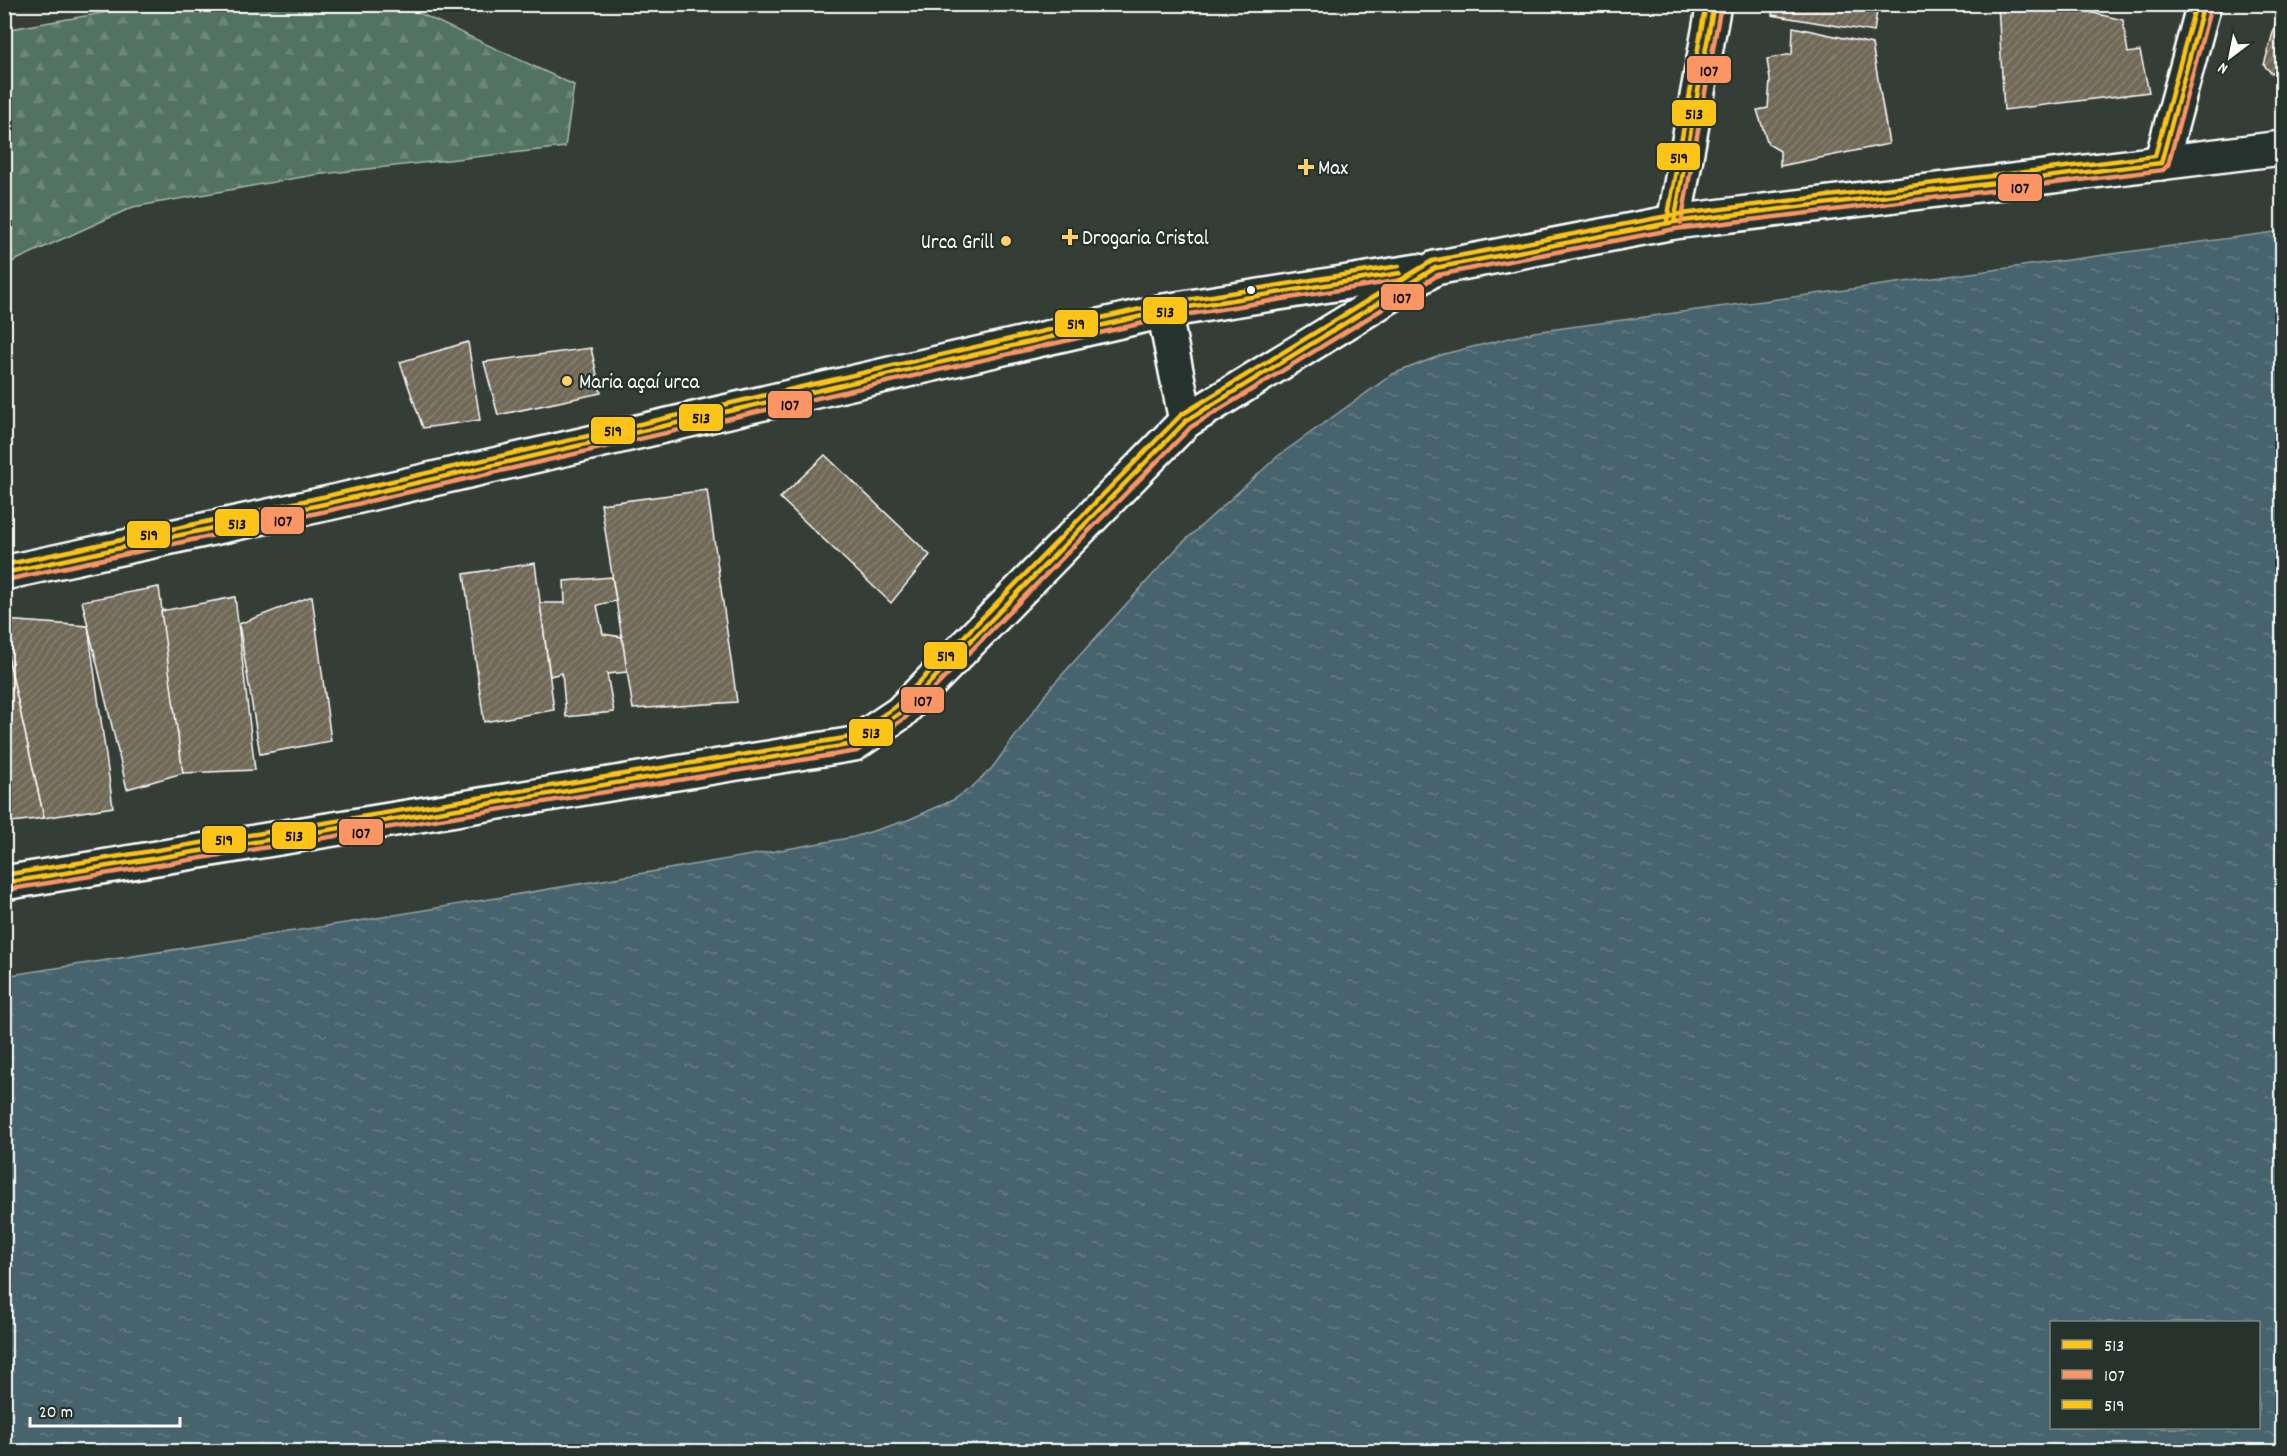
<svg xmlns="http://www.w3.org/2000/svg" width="2287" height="1456" font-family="Dekko,sans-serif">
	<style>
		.forest { fill: url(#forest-firs); stroke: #a8b9ae; stroke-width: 1.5 }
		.water { fill: url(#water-ripples); stroke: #91a2a7; stroke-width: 1.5; fill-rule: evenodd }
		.building { fill: url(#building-hatch); stroke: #fff; stroke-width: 1.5 }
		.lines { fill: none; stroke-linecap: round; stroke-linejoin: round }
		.minor-casing { stroke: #fff; stroke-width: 38 }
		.tertiary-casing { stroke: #fff; stroke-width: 38 }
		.minor { stroke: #26332d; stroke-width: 33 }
		.tertiary { stroke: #26332d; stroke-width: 33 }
		.bus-1-casing { stroke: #26332d; stroke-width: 9 }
		.bus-2-casing { stroke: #26332d; stroke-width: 9 }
		.bus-3-casing { stroke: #26332d; stroke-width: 9 }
		.bus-1 { stroke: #fdc418; stroke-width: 4.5 }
		.bus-2 { stroke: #fb9564; stroke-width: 4.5 }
		.bus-3 { stroke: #fdc418; stroke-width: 4.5 }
		.poi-dot { fill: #ffd166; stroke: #26332d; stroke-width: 2 }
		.bus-dot { fill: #fff; stroke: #26332d; stroke-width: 2 }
		.labels { text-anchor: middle; stroke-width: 5; stroke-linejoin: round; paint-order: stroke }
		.poi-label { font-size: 21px; fill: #fff; stroke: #26332d; text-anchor: start }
		.line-badge { stroke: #26332d; stroke-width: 2 }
		.pale-badge-label { font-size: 16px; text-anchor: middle; font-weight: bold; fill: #111 }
	</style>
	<defs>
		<pattern id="forest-firs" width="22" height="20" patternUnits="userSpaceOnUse" patternTransform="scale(1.5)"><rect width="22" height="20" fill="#51735e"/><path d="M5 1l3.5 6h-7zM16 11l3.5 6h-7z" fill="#6b8876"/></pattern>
		<pattern id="water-ripples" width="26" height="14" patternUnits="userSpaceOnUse" patternTransform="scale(1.5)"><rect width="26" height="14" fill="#47646d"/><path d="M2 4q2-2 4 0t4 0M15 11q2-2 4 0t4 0" fill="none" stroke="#637b83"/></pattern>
		<pattern id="building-hatch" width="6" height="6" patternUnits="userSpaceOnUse" patternTransform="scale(1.5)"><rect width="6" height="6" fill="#716958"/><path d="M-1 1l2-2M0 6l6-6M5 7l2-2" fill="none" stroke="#868071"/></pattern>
	</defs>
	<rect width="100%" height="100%" fill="#353e36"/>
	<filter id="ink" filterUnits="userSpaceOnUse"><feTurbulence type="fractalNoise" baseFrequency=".0167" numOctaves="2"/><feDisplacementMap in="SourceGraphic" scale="12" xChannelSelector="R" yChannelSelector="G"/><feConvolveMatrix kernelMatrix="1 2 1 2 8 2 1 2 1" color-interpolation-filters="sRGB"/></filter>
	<g filter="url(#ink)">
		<path class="forest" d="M119 5H402L574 85 565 147 314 175 133 207 5 265V30L120 10Z"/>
		<path class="water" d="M2282 231V1451H5V976L365 920 781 850 854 837 908 820 953 800 972 787 992 768 1051 687 1179 546 1278 456 1393 374 1444 354 1534 332ZM2052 1322H2258V1428H2052Z"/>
		<g class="building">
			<path d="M1773 4H1878L1874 32 1772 15Z"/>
			<path d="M1998 4H2083L2085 11 2123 20 2128 53 2140 51 2149 92 2004 110Z"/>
			<path d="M2281 4 2282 71 2271 73 2264 65Z"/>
			<path d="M1793 27 1872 44 1889 144 1780 166V151L1768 144 1757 110 1768 108 1770 80 1767 59 1792 54Z"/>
			<path d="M468 342 480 420 423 428 400 362Z"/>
			<path d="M591 348 601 393 498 415 484 362Z"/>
			<path d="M825 455 930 555 891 603 780 498Z"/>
			<path d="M707 490 737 702 633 709 601 504Z"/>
			<path d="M535 563 554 710 484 722 464 574Z"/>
			<path d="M612 577 616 601 597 605 603 634 622 637 627 672 607 674 614 712 566 717 562 673 550 676 540 603H565L564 581Z"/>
			<path d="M159 587 183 773 127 789 82 601Z"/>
			<path d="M312 596 331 741 260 754 239 624Z"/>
			<path d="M235 597 255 770 183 773 161 611Z"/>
			<path d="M4 620 88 626 113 807 44 818 4 639Z"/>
			<path d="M4 639 44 818 4 823Z"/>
		</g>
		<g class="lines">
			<g class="minor-casing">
				<path id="minor" d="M2161 163 2204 4"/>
			</g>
			<g class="tertiary-casing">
				<g id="tertiary">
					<path d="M1674 222 1714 4"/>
					<path d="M1164 311 1186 421"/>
					<path d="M4 573 329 503 1164 311 1418 271"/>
					<path d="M4 883 854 744 900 713 1186 421 1435 268 1674 222 2282 148"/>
				</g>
			</g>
			<use href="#minor" class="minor"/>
			<use href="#tertiary" class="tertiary"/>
			<g class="bus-1-casing">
				<g id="bus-1">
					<path d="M2161 163 2204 4"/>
					<path d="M1674 222 1714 4"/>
					<path d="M4 573 329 503 1164 311 1400 273"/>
					<path d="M4 883 854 744 900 713 1186 421 1435 268 1674 222 2161 163"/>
				</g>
			</g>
			<g class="bus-2-casing">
				<g id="bus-2">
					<path d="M1681 223 1721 5"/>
					<path d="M6 580 331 510 1165 318 1401 280"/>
					<path d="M5 890 857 751 905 718 1191 427 1438 275 1675 229 2163 170 2168 165 2211 6"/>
				</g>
			</g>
			<g class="bus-3-casing">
				<g id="bus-3">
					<path d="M1667 221 1706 4"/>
					<path d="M4 565 327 496 1162 304 1399 266"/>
					<path d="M4 875 851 737 895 707 1181 415 1432 261 1673 215 2155 156 2196 4"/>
				</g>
			</g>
			<use href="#bus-1" class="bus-1"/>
			<use href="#bus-2" class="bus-2"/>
			<use href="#bus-3" class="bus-3"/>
		</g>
	</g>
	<g class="poi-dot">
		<path d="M1303 158h6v6h6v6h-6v6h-6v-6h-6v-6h6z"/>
		<path d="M1067 228h6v6h6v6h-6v6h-6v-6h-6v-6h6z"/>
		<circle cx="1006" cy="241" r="6"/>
		<circle cx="567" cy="381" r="6"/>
	</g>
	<circle class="bus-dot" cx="1251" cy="290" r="5"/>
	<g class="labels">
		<g class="poi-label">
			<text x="1318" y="174">Max</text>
			<text x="1082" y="244">Drogaria Cristal</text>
			<text x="994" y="248" text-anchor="end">Urca Grill</text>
			<text x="579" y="388">Maria açaí urca</text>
		</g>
	</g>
	<g class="line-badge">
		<rect x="1686" y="55" width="46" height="29" rx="6" fill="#fb9564"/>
		<rect x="1671" y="99" width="46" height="28" rx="6" fill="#fdc418"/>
		<rect x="1656" y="142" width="45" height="29" rx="6" fill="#fdc418"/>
		<rect x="1997" y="173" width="46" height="29" rx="6" fill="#fb9564"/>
		<rect x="1380" y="283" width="45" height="28" rx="6" fill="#fb9564"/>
		<rect x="1142" y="296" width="46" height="29" rx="6" fill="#fdc418"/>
		<rect x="1054" y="309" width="45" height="29" rx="6" fill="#fdc418"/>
		<rect x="767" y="390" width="46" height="29" rx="6" fill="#fb9564"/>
		<rect x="678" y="403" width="46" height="29" rx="6" fill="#fdc418"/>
		<rect x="590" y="416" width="46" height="29" rx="6" fill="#fdc418"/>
		<rect x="260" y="506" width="45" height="29" rx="6" fill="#fb9564"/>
		<rect x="214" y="508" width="46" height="29" rx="6" fill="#fdc418"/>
		<rect x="126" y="520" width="45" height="29" rx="6" fill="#fdc418"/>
		<rect x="923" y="641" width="45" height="29" rx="6" fill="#fdc418"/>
		<rect x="900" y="686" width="45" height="28" rx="6" fill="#fb9564"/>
		<rect x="848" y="718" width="46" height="29" rx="6" fill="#fdc418"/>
		<rect x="338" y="818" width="46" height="28" rx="6" fill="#fb9564"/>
		<rect x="271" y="821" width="46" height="29" rx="6" fill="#fdc418"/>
		<rect x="201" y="825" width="46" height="29" rx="6" fill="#fdc418"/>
	</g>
	<g class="pale-badge-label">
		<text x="1709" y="76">107</text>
		<text x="1694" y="119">513</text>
		<text x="1679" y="163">519</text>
		<text x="2020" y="193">107</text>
		<text x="1402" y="303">107</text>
		<text x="1165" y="317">513</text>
		<text x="1076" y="329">519</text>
		<text x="790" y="410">107</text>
		<text x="701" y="423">513</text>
		<text x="613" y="436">519</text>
		<text x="283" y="526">107</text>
		<text x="237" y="529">513</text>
		<text x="149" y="540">519</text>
		<text x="946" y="661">519</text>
		<text x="923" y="706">107</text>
		<text x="871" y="738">513</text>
		<text x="361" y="838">107</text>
		<text x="294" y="841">513</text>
		<text x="224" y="845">519</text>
	</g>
	<rect width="2287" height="1456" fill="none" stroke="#26332d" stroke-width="24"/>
	<rect x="12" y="12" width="2263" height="1432" fill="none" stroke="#fff" stroke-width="2" filter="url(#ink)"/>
	<rect x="2050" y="1321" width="210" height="108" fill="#26332d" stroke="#7d8581" stroke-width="1.5"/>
	<rect x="2062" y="1340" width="30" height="9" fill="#fdc418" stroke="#7d8581" stroke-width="1.5"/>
	<text x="2104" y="1351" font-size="18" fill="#ffffff">513</text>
	<rect x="2062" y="1370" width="30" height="9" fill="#fb9564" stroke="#7d8581" stroke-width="1.5"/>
	<text x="2104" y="1381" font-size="18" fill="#ffffff">107</text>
	<rect x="2062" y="1400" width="30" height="9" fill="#fdc418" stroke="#7d8581" stroke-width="1.5"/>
	<text x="2104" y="1411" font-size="18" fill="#ffffff">519</text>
	<g transform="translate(2230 57) rotate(212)" stroke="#26332d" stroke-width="4.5" paint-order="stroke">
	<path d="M0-4.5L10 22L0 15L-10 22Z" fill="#ffffff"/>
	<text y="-9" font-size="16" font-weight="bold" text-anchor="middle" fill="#ffffff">N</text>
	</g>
	<path d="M30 1417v9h150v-9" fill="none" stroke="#ffffff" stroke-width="3"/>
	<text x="39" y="1417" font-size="18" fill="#ffffff" stroke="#26332d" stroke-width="4.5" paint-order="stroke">20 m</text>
</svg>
